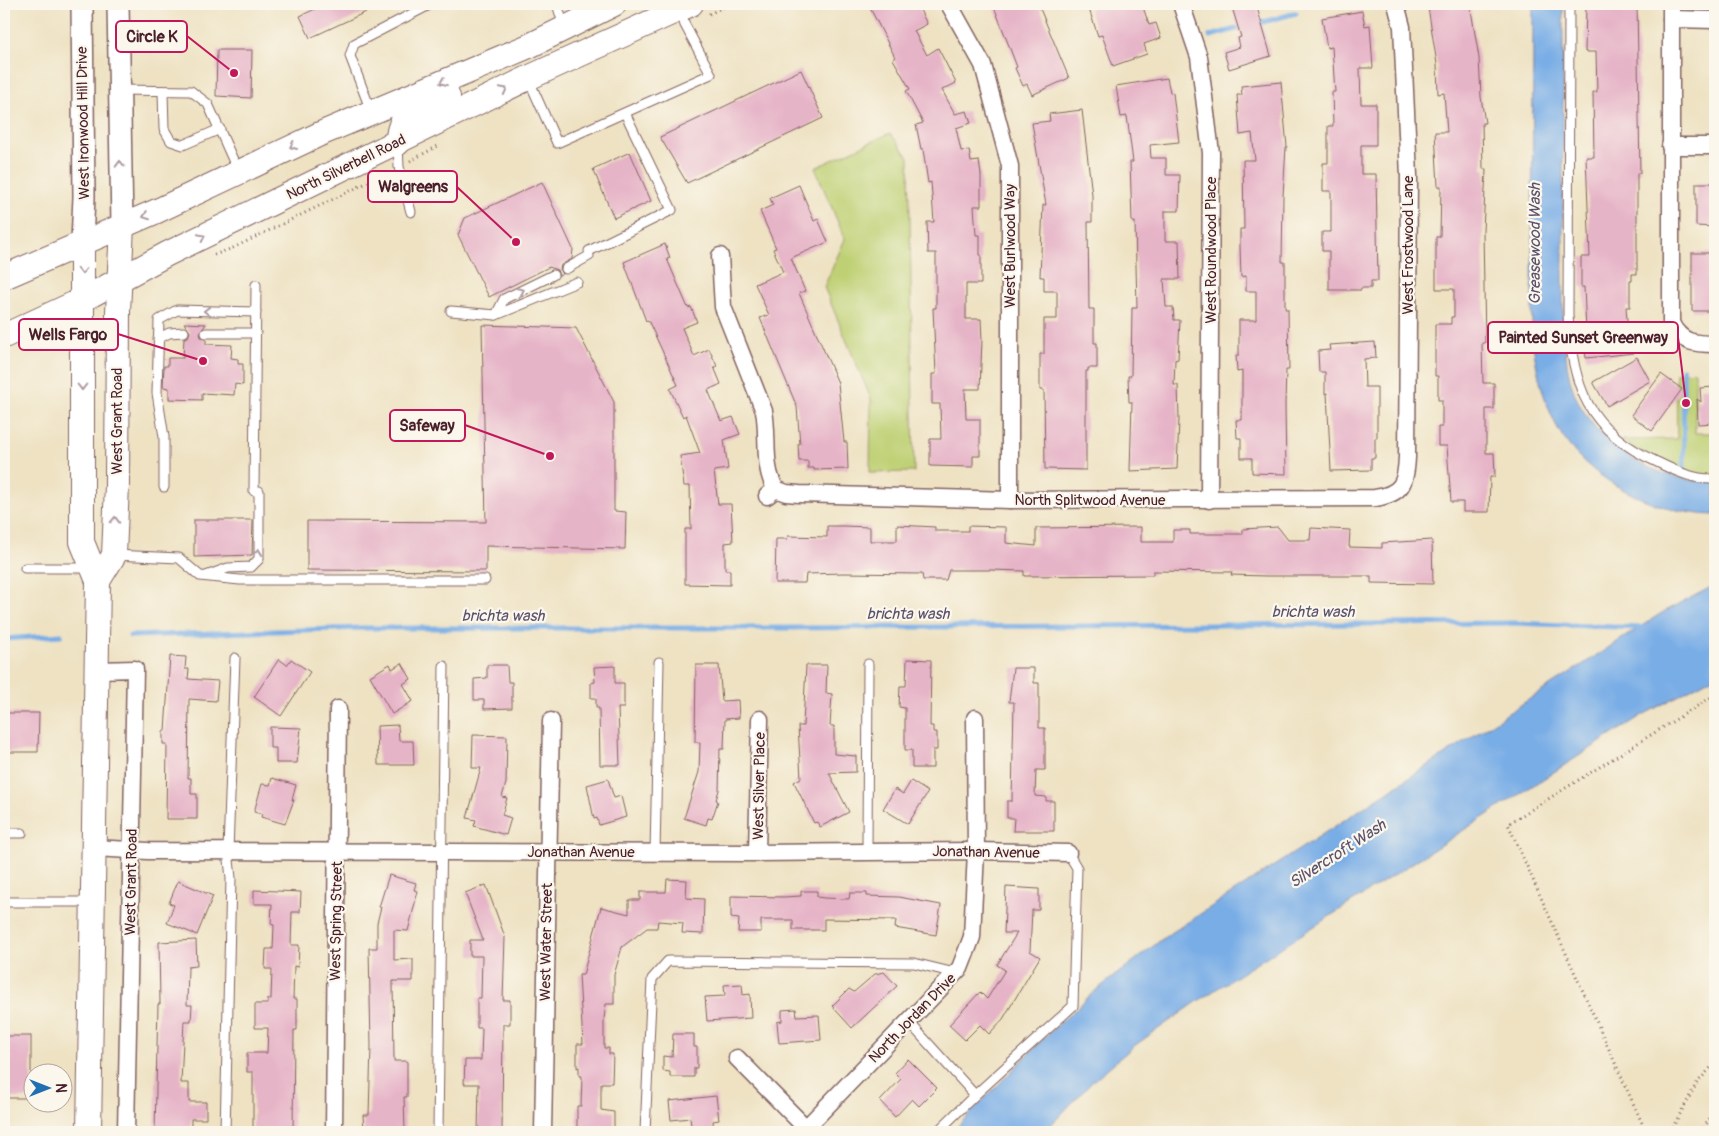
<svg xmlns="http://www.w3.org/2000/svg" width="1719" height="1136" font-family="Pangolin,sans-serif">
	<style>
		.green { fill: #bed073; stroke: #84784f }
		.water { fill: #79ade6; stroke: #626688 }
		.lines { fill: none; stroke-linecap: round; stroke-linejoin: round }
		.stream { stroke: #79ade6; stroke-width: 5 }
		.building { fill: #e6b4c7 }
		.service-casing { stroke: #836360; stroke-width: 11 }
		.minor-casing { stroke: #836360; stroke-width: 19 }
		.tertiary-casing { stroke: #836360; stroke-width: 24 }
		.secondary-casing { stroke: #836360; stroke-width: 26 }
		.path { stroke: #836360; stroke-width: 3; stroke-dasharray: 1 4; stroke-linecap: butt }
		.service { stroke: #fff; stroke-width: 9 }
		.minor { stroke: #fff; stroke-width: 16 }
		.tertiary { stroke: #fff; stroke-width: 21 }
		.secondary { stroke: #fff; stroke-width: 24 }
		.oneway { stroke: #ae9aa0 }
		.labels { text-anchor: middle; stroke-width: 4.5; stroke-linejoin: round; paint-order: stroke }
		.street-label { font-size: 15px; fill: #4a1f2b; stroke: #fbf7ec }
		.water-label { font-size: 16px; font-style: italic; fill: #5a516c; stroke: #fbf7ec }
		.leader { fill: none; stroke: #c2185b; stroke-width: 2 }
		.callout-dot { fill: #c2185b; stroke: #fbf7ec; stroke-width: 2 }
		.callout { fill: #fbf7ec; stroke: #c2185b; stroke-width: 2 }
		.callout-label { font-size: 16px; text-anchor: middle; font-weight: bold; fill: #4a1f2b }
	</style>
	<rect width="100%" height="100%" fill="#fbf7ec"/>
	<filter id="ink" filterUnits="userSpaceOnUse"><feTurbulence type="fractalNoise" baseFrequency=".02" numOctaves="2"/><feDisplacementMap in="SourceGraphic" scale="10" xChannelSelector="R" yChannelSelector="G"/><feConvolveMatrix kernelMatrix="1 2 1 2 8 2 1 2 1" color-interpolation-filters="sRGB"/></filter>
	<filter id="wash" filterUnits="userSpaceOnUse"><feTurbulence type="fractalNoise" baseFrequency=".0096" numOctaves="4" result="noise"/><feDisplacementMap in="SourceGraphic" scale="20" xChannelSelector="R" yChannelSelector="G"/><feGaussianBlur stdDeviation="1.12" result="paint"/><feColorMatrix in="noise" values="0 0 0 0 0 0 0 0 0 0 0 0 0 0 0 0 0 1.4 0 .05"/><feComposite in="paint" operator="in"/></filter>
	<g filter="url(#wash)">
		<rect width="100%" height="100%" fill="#eee2c3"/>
		<g class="green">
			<path d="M890 133 909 157 914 472 870 473 871 399 824 287 845 239 815 168Z"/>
			<path d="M1695 371V433H1715V478L1667 470 1621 440 1677 439 1676 373Z"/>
		</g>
		<g class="water">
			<path d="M1533 4H1563V314C1565 341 1565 372 1576 397 1600 450 1659 482 1715 482V515C1657 514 1584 480 1556 425 1542 397 1536 368 1532 337Z"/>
			<path d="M1715 585V676L1641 716 1198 1001 1134 1046 1095 1079 1044 1132H952L1043 1039 1095 991 1165 937 1660 614Z"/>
		</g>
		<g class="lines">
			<g class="stream">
				<path d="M1256 24 1296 13"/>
				<path d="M1210 36 1243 27"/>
				<path d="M1683 369 1684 474"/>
				<path d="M130 636 361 628H785L1513 623 1644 628"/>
				<path d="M4 639 61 635"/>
			</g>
		</g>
		<g id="blocks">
			<g class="building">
				<path d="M326 4H383L310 38 300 16Z"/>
				<path d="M868 4H917L927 24 914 31 927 55 938 48 956 83 942 90 955 114 967 111 971 123 956 128 961 151 969 150 971 162 979 161 981 175V206H974L976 235H980V255H981V284H966V319H981L982 340 980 389H965L966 419H980V456H973V467L930 466V439H941L940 404H932V374H936L933 308H936V253H928L927 222H934L931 182 928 183 923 149H921L916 125 923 123 906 91 910 89 893 59 895 57Z"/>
				<path d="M993 4H1038L1069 78 1032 95 1027 84 1023 86 1015 68 1017 67Z"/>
				<path d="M1105 4H1142L1149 25 1156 23 1161 38 1144 44 1147 54 1113 66 1102 35 1098 36 1089 9Z"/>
				<path d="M1231 4H1256L1271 56 1229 69 1224 52 1240 47 1238 38 1241 37Z"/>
				<path d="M1443 4H1470L1479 58 1481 97 1485 123H1482L1483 169H1486L1483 231 1485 343H1482L1483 383H1494V409H1486V453H1494L1495 477H1490L1489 512H1463V502H1451L1447 446H1438V427H1442V400H1438V376H1435V324H1451V317H1454V289H1436V237H1440L1441 186H1438L1435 132H1447L1444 93 1438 94 1437 64 1428 7Z"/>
				<path d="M1586 4H1637L1640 173H1637V274H1632V281H1630V307H1626L1629 345 1634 353 1586 358 1583 333 1586 332 1584 287H1581V257H1590L1586 157H1594L1593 92H1597L1596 52H1585Z"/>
				<path d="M1362 11 1365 26 1370 25 1373 68H1360L1361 104H1376V145H1361V174H1376L1378 281H1371V288H1361V290H1329V251H1322V232H1331V191H1323V163H1328V126H1333L1332 92H1335L1332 47 1327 48 1322 18Z"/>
				<path d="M217 50H252L251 98 216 96Z"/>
				<path d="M801 70 823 118 687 183 660 137Z"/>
				<path d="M1167 78 1170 92 1173 93 1179 142 1150 145 1151 158H1166V175H1180L1179 211H1165V241H1179L1180 279H1164L1166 307H1173L1174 320H1180L1178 359 1175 360 1174 385H1178L1179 419 1177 469 1130 471 1132 402H1129L1128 376H1131L1132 308H1137L1135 222H1132L1130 162H1133L1127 116 1121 117 1116 86Z"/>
				<path d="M1281 82 1287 147H1286L1283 196 1282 262H1285V309H1288L1289 370H1286L1285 404 1286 474 1252 473V458H1241V438H1237L1236 420H1242V371L1237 372 1236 355H1239V320H1256V291H1246V276L1241 277 1240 246V229H1244L1243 160H1255L1252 133 1240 135 1237 95H1242L1241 86Z"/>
				<path d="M1082 110 1092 195V222H1088L1089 309H1094V343H1097V368H1088V371H1086V470L1045 469 1044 390H1040V354H1044V319H1057V291H1044V277H1040L1043 205H1046L1032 123 1050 121 1049 114Z"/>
				<path d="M630 152 651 201 614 218 593 169Z"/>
				<path d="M542 182 573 249 572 259 561 265 560 269 563 274 559 276 557 270 549 267 489 297 458 235 465 218Z"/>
				<path d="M1696 183H1715V227L1696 226Z"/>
				<path d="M799 185 814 221 818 219 828 242 791 258 805 291 799 293 838 383 844 442H847L848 469 814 470V468H808V461H799L798 444H800L797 407 760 318 769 315 755 284 783 272 773 249 776 248 760 211 773 205 770 198Z"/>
				<path d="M665 244 670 258 667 259 688 308 691 307 697 322 682 328 694 356 709 349 717 366 714 367 721 384 708 390 721 421 733 417 740 434 724 440 728 469 714 471 718 504H731L733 542 725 543V570H730V585L685 584V529H691L690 486H684L680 456 700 453 686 415 683 417 670 389 678 385 648 320 646 321 624 262Z"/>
				<rect x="1692" y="253" width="23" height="58"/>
				<path d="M184 323 206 324 200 333 201 337 206 339V344L232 345 231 358 238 359V364H243V385L235 384 234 395 202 393V400L169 399V388L163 387 164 366H168V358H183L184 338 188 337 190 332Z"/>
				<path d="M482 325 576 328 614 402V511L626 512 625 549 486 546V571L307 570V521L486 522Z"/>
				<path d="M1375 342 1376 358 1364 359 1365 387H1377V438H1375V458H1371V470L1331 471 1327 393 1325 394V372H1319L1318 351 1330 350 1329 345Z"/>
				<path d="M1637 357 1650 381 1607 406 1593 382Z"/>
				<path d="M1661 374 1682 389 1652 431 1631 415Z"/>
				<path d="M1715 387V423L1698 424 1697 399 1701 402 1700 388Z"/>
				<path d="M194 520H253L252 555 194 557Z"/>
				<path d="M897 525 935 527V531H968V526L1006 527V543L1036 546V528L1141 527V542H1173V530H1190V534H1243V529L1278 527 1288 540H1310L1311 528 1350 530 1349 547 1382 548V543L1432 540 1433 584 1371 583V576H1266L1231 575 1232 572 1153 571V575L1024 576V571L991 570H949L946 580H923L922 574 844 573 806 574 805 583H775L776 539H787L788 536 827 537V526H843L870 527V541H897Z"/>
				<path d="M170 656 186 657 185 669H189L188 679 218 681 216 701 189 699 188 778H191V794H197V819H166L167 744H163V731H165Z"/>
				<path d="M279 659 287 665 291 659 310 672 281 716 254 697Z"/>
				<path d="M907 659 931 660 930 726H933V732H937V750H933V768H912V750H905V708L899 707 900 686H906Z"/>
				<path d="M402 663 411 679 403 684 413 701 392 714 370 676 390 664 392 669Z"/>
				<path d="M487 665H507L508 682H512V708L484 709V700H474V679L487 678Z"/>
				<path d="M696 665H719L722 701 738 700 739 718 725 719 724 749H720L719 790 716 800 718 801 712 819 708 818 706 825 684 818 699 772 700 743 695 742Z"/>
				<path d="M806 665H827L826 693 832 694 830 726H834V754L856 756V772L829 773 849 812 820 827 817 822 814 823 794 782 801 778 798 726H803Z"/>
				<path d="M615 666V683H624V708H618L620 765H600L599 708H596V698H591V683L595 682 594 667Z"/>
				<path d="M1013 668H1034V683H1039V728H1045V770H1036L1035 796 1046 797V801H1054V831H1013L1014 818H1007V801H1012L1014 702H1009Z"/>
				<path d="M4 713H39L38 752H4Z"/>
				<path d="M398 725 399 741H413L414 765H378L377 726Z"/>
				<path d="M270 727 301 728 297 763H276V748H270Z"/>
				<path d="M473 735 507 736 506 783 502 797 507 798 502 815 511 818 506 835 474 826 476 820 467 818 481 768H472Z"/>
				<path d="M272 778 296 785 292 800H294L285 824 261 817 262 814 254 812 262 784 270 785Z"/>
				<path d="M608 779 614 798 621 796 626 817 599 825 597 818 594 819 587 785Z"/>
				<path d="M911 781 928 792 908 824 883 809 895 789 903 794Z"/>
				<path d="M389 875 416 883 414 890 418 891 408 931 394 930V960L413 959V981H393L394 1061H407V1097H404L405 1132H364L363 1115H369L371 1046 369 948H377V923L381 907H379Z"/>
				<path d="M667 879 687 880 686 898 704 899 703 934 682 933 683 923 658 921 657 928H647L622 947 614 975V1004H606L604 1019V1048H609V1054H613L612 1083H601V1110L614 1112V1132H577V1106H581L582 1076H579V1067L577 1068V1044H583L579 975H583L601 907 629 914V900H640V892H666Z"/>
				<path d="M178 881 213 896 197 935 167 923 174 905 169 903Z"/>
				<path d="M486 885 505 937 503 1000H510V1024H503L502 1132H478L479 1084H464L465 1060H481L482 1028H477V998H481L482 956H470V940H483L465 893Z"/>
				<path d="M1006 887 1039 889V910H1032L1030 951 1040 957 1003 1019 989 1034 980 1025 965 1040 949 1025 980 992 987 999 1005 970 997 965 1017 933H1004Z"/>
				<path d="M254 890 301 892 300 912H292L291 945H299L298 967 294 966 293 999H297V1030H294L293 1132H253V1072H247V1053H267L268 1028H255V1004H268V999H271L272 969H265L266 949H273L274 925 271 924 272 904H254Z"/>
				<path d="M801 891H817V897L824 898 849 899 850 893H867V896L899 897 941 905 936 935 895 928 896 920 824 919V930H793V920H761V932H738L739 919 731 918V896L784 897 801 896Z"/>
				<path d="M196 940 197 966 188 967 187 1005H192L191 1021H184L181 1083H189V1102H206V1119H191V1132H155L158 1004H160L159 942Z"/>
				<path d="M884 972 897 986 852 1028 832 1006 849 989 854 992 875 974Z"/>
				<path d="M742 984 743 995 750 994 751 1018 707 1021 705 997 725 996 724 985Z"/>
				<path d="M796 1009 797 1016 819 1015 821 1040 779 1043 777 1022 782 1021V1010Z"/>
				<path d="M673 1034H694V1047H697V1068H694V1077H670V1072L663 1071V1056L672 1057Z"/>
				<rect x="4" y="1036" width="27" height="62"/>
				<path d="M908 1059 937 1088 919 1106 912 1099 895 1117 880 1101 901 1079 895 1073Z"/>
				<path d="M716 1096 719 1120 713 1121 714 1132H692L690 1118 671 1120 669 1101Z"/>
			</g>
		</g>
	</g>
	<g filter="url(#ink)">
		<use href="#blocks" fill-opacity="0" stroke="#836360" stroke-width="1"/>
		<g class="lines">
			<g class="service-casing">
				<g id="service">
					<path d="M557 4 564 27"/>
					<path d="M1569 4 1568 315C1572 387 1588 431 1657 462 1675 471 1695 480 1715 479"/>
					<path d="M528 78 557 143 711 74 685 25 680 10"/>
					<path d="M119 90 191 91 208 104 238 171"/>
					<path d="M163 91 164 129 171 141 183 145 220 129"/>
					<path d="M371 111 350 56 354 44 431 4"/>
					<path d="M398 144 399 167 411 212"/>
					<path d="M589 251 672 210 625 113"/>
					<path d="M566 269 589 256"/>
					<path d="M451 311 496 315 577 282"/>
					<path d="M496 315 504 299 553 275"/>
					<path d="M206 333H256"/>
					<path d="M158 339 169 333 184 332"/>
					<path d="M164 487V437L157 393 159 320 177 310 256 312"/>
					<path d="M254 491 256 285"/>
					<path d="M114 555 179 558 200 576 240 580H485"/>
					<path d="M25 568H90"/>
					<path d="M206 576 228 568 251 567 259 559V491"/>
					<path d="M4 833H22"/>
					<path d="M867 852 868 664"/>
					<path d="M655 853 659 662"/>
					<path d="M4 902H91"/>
					<path d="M908 1021 975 1095 937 1132"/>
					<path d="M975 1095 1073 1006 1077 868 1068 853"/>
					<path d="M225 1132 231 878 228 851 235 658"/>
					<path d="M438 1132 444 666"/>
					<path d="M645 1132 652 979 668 961 914 963 955 973"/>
				</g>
			</g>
			<g class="minor-casing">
				<g id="minor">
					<path d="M949 4 983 65 1010 166V500"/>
					<path d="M1181 4 1199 57 1211 153 1209 500"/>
					<path d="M1671 4V323C1681 343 1694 344 1715 344"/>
					<path d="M1671 19 1715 20"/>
					<path d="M1670 146H1715"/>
					<path d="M720 256 723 307 764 411C769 436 762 468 776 489L767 496"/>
					<path d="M776 489 786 493 799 494 1010 500 1375 498C1402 494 1406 483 1407 457L1409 176 1402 27 1396 4"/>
					<path d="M98 670 135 669 126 1132"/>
					<path d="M94 848 148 851 757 853 976 851 1068 853"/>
					<path d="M757 853 760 719"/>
					<path d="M737 1058 806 1128"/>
					<path d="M334 1132 338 709"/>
					<path d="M543 1132 551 721"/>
					<path d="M802 1132 960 968 972 937 976 851 975 718"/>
				</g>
			</g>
			<g class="tertiary-casing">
				<g id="tertiary">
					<path d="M82 4 84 197 82 242"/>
					<path d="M118 4 122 225"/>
				</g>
			</g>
			<g class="secondary-casing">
				<g id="secondary">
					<path d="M398 143C397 110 422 108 448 97"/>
					<path d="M82 242V542L98 581 89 1132"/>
					<path d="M4 277 157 211 320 134 529 46 614 4"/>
					<path d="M4 336 82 300 167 254 528 78 691 4"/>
					<path d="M98 581 114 555 117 485 118 312 122 225"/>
				</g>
			</g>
			<g class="path">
				<path d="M709 14 730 4"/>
				<path d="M410 161 438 146"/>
				<path d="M214 255 233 248 389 172"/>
				<path d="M1646 1132 1508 824 1715 695"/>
				<path d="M1670 1132 1697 1083 1715 1063"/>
				<path d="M1701 1132 1715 1111"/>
			</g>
			<use href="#service" class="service"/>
			<use href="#minor" class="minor"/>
			<use href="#tertiary" class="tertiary"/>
			<use href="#secondary" class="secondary"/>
		</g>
		<defs><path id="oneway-chevron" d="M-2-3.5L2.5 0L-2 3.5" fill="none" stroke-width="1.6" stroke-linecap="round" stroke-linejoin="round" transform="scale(1.25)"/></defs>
		<g class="oneway">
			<use href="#oneway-chevron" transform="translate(443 82) rotate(158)"/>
			<use href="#oneway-chevron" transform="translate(504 90) rotate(-27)"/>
			<use href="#oneway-chevron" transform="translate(293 146) rotate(155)"/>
			<use href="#oneway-chevron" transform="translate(120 164) rotate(-91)"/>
			<use href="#oneway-chevron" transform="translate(146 216) rotate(159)"/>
			<use href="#oneway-chevron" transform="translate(202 237) rotate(-26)"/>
			<use href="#oneway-chevron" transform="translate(82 271) rotate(90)"/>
			<use href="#oneway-chevron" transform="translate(521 291) rotate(-26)"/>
			<use href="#oneway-chevron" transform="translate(207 311) rotate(-179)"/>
			<use href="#oneway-chevron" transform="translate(82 387) rotate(90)"/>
			<use href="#oneway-chevron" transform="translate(115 520) rotate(-88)"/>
			<use href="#oneway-chevron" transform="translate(258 552) rotate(-84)"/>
		</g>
	</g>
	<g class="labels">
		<g class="street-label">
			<text transform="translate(83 123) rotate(-91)" y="5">West Ironwood Hill Drive</text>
			<text transform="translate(346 167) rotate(-26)" y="5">North Silverbell Road</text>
			<text transform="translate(1408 245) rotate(-90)" y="5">West Frostwood Lane</text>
			<text transform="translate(1010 246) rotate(-90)" y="5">West Burlwood Way</text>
			<text transform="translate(1211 250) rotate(-90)" y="5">West Roundwood Place</text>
			<text transform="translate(117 421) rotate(-90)" y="5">West Grant Road</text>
			<text x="1090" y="505">North Splitwood Avenue</text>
			<text transform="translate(759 786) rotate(-89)" y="5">West Silver Place</text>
			<text x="581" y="857">Jonathan Avenue</text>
			<text transform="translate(986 852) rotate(1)" y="5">Jonathan Avenue</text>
			<text transform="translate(131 882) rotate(-89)" y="5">West Grant Road</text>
			<text transform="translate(336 921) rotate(-89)" y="5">West Spring Street</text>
			<text transform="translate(546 942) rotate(-89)" y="5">West Water Street</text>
			<text transform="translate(912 1018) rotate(-46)" y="5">North Jordan Drive</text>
		</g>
		<g class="water-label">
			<text transform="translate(1534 244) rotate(-90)" y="6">Greasewood Wash</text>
			<text x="1313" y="617">brichta wash</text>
			<text x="908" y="619">brichta wash</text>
			<text x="503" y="621">brichta wash</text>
			<text transform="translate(1337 853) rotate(-33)" y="6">Silvercroft Wash</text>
		</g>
	</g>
	<path class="leader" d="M234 73L187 36M516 242L457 187M203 361L118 334M1686 403L1678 337M550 456L465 425"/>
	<g class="callout-dot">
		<circle cx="234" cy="73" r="5"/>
		<circle cx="516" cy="242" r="5"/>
		<circle cx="203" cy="361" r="5"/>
		<circle cx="1686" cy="403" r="5"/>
		<circle cx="550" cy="456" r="5"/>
	</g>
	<g class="callout">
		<rect x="116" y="21" width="71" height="31" rx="5"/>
		<rect x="368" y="171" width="89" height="31" rx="5"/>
		<rect x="19" y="319" width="99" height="31" rx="5"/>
		<rect x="1488" y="322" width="190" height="31" rx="5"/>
		<rect x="390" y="410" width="75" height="31" rx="5"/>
	</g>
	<g class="callout-label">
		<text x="152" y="42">Circle K</text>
		<text x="413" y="192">Walgreens</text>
		<text x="68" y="340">Wells Fargo</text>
		<text x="1583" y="343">Painted Sunset Greenway</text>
		<text x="427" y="431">Safeway</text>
	</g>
	<rect width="1719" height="1136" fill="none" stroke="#fbf7ec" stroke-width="20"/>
	<g transform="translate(48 1088) rotate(90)"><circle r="24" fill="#fbf7ec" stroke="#b4a19f"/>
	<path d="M0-4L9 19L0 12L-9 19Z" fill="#1f6fb2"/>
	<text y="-8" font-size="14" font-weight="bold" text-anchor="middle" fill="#4a1f2b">N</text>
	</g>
</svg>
